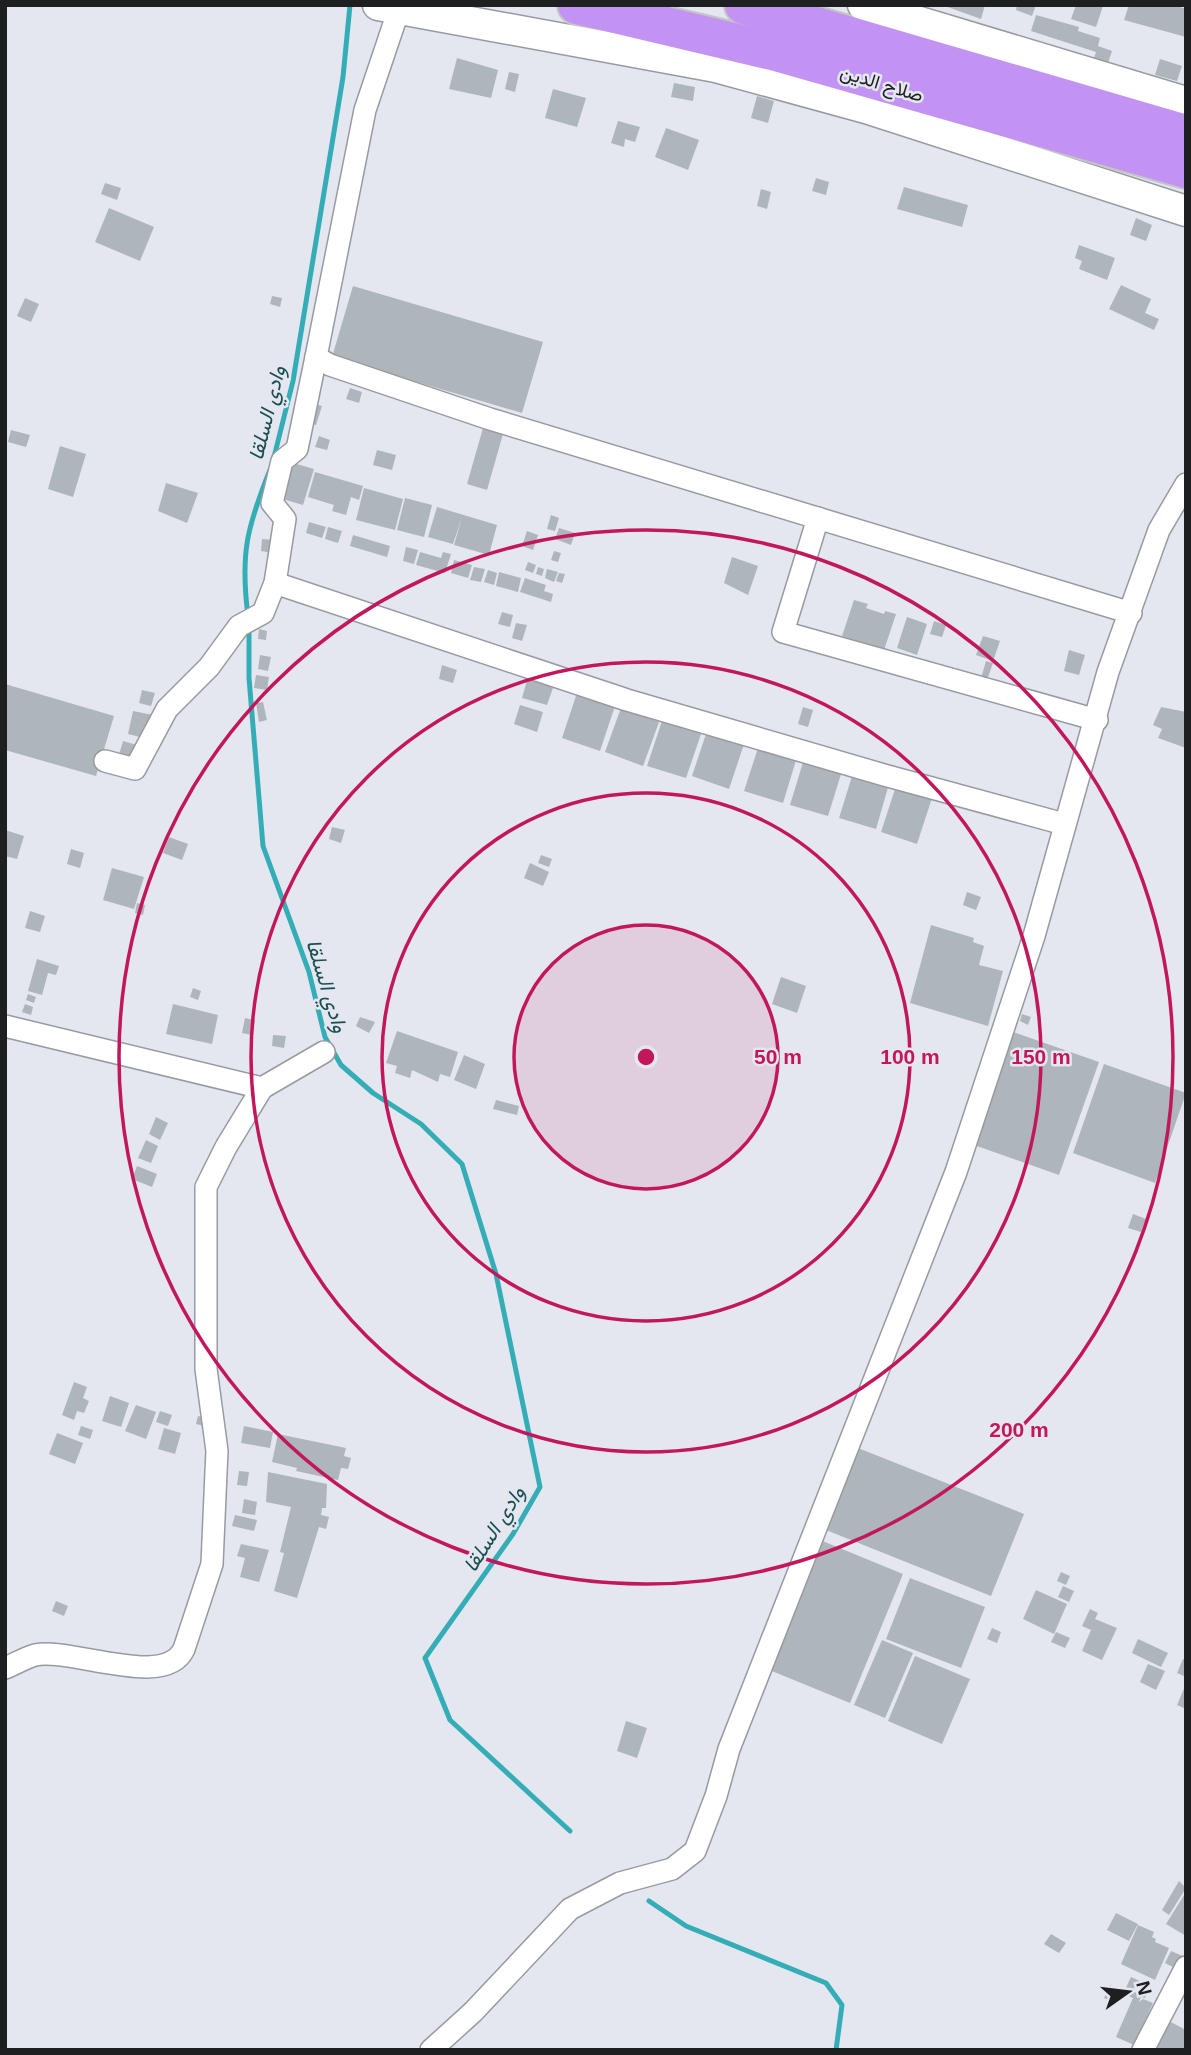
<svg xmlns="http://www.w3.org/2000/svg" width="1191" height="2055" font-family="Arial,Vazirmatn,sans-serif">
	<style>
		.lines { fill: none; stroke-linecap: round; stroke-linejoin: round }
		.stream { stroke: #34adb6; stroke-width: 5 }
		.building { fill: #aeb6bb }
		.street-casing { stroke: #989aa2; stroke-width: 24 }
		.secondary-casing { stroke: #989aa2; stroke-width: 33 }
		.highway-casing { stroke: #c4c5c5; stroke-width: 42 }
		.street { stroke: #fff; stroke-width: 21 }
		.secondary { stroke: #fff; stroke-width: 30 }
		.highway { stroke: #c393f3; stroke-width: 38 }
		.ring { fill: none; stroke: #c2185b; stroke-width: 3.5 }
		.labels { text-anchor: middle; stroke-width: 5; stroke-linejoin: round; paint-order: stroke }
		.street-label { font-size: 19px; fill: #1e1f21; stroke: #e4e7ef }
		.water-label { font-size: 21px; font-style: italic; fill: #1b4e52; stroke: #e4e7ef }
		.centre { fill: #c2185b; stroke: #e4e7ef; stroke-width: 3.5 }
		.ring-label { font-size: 21px; text-anchor: middle; font-weight: bold; fill: #c2185b; stroke: #e4e7ef; stroke-width: 5; stroke-linejoin: round; paint-order: stroke }
	</style>
	<rect width="100%" height="100%" fill="#e4e7ef"/>
	<g class="lines">
		<g class="stream">
			<path d="M274 457 293 381 343 77 350 5"/>
			<path d="M248 616C240 554 247 527 270 470"/>
			<path d="M249 626V678L263 846 309 972 325 1037 341 1065 373 1093 421 1124 462 1164 496 1274 540 1487 513 1534 425 1658 450 1720 570 1831"/>
			<path d="M649 1901 686 1926 826 1983 842 2005 836 2050"/>
		</g>
	</g>
	<g class="building">
		<path d="M942 5H985L981 19Z"/>
		<path d="M1017 5H1036L1032 16 1016 10Z"/>
		<path d="M1076 5 1103 6 1096 27 1071 19Z"/>
		<path d="M1129 5H1174L1186 9V37L1124 20Z"/>
		<path d="M1036 15 1079 27 1078 31 1100 38 1098 46 1112 51 1108 63 1094 58 1096 52 1031 31Z"/>
		<path d="M457 58 498 70 491 98 449 89Z"/>
		<path d="M1160 59 1182 66 1177 81 1155 75Z"/>
		<path d="M509 72 519 74 515 92 505 89Z"/>
		<path d="M674 83 695 87 693 101 671 97Z"/>
		<path d="M553 89 586 98 577 127 545 118Z"/>
		<path d="M757 96 774 101 768 123 751 118Z"/>
		<path d="M618 121 640 127 635 142 625 139 624 147 611 143Z"/>
		<path d="M666 128 699 140 688 170 655 157Z"/>
		<path d="M816 178 829 182 826 195 812 191Z"/>
		<path d="M105 183 121 188 117 200 101 194Z"/>
		<path d="M904 187 968 205 962 227 897 209Z"/>
		<path d="M761 189 771 192 767 209 757 206Z"/>
		<path d="M109 208 154 227 140 261 95 242Z"/>
		<path d="M1136 218 1152 225 1146 241 1130 235Z"/>
		<path d="M1079 245 1115 258 1107 280 1079 269 1082 261 1075 258Z"/>
		<path d="M1121 285 1151 299 1145 313 1159 319 1154 330 1109 309Z"/>
		<path d="M353 286 543 342 522 413 332 357Z"/>
		<path d="M272 296 282 298 280 307 270 304Z"/>
		<path d="M25 298 39 304 31 322 17 316Z"/>
		<path d="M350 388 362 392 359 403 346 399Z"/>
		<path d="M310 403 322 406 316 425 304 422Z"/>
		<path d="M483 428 503 434 487 490 467 484Z"/>
		<path d="M11 430 30 435 26 447 8 442Z"/>
		<path d="M319 436 330 440 327 450 315 447Z"/>
		<path d="M60 446 86 454 73 497 48 489Z"/>
		<path d="M377 450 396 455 392 470 373 465Z"/>
		<path d="M286 461 314 469 303 505 276 497Z"/>
		<path d="M315 472 363 486 359 500 351 497 346 515 332 511 334 505 308 497Z"/>
		<path d="M166 483 198 493 187 523 158 511Z"/>
		<path d="M364 488 403 499 395 530 356 520Z"/>
		<path d="M405 498 432 505 424 537 397 530Z"/>
		<path d="M437 507 497 525 489 555 454 545 462 517 453 544 428 537Z"/>
		<path d="M551 515 559 518 555 531 547 529Z"/>
		<path d="M309 522 326 527 322 538 306 533Z"/>
		<path d="M328 527 342 531 338 543 325 539Z"/>
		<path d="M559 528 575 533 571 545 555 539Z"/>
		<path d="M527 531 538 535 533 550 522 546Z"/>
		<path d="M353 535 390 546 387 557 350 546Z"/>
		<path d="M262 539 275 540 273 553 261 551Z"/>
		<path d="M406 547 418 550 414 564 403 561Z"/>
		<path d="M554 551 561 553 558 562 551 560Z"/>
		<path d="M420 552 441 558 443 552 451 554 445 573 416 565Z"/>
		<path d="M732 557 758 566 748 595 724 583Z"/>
		<path d="M454 560 472 565 468 578 451 573Z"/>
		<path d="M528 562 536 565 533 573 525 570Z"/>
		<path d="M474 567 485 569 481 582 470 580Z"/>
		<path d="M538 567 544 569 542 576 536 574Z"/>
		<path d="M547 569 558 572 554 582 545 578Z"/>
		<path d="M488 570 497 573 494 585 484 582Z"/>
		<path d="M499 572 521 578 518 592 496 586Z"/>
		<path d="M559 573 565 574 562 583 556 581Z"/>
		<path d="M525 578 546 585 544 591 553 594 551 602 520 592Z"/>
		<path d="M854 600 868 604 866 608 884 614 885 611 896 614 884 650 842 636Z"/>
		<path d="M502 612 513 615 510 627 498 624Z"/>
		<path d="M907 617 927 624 917 655 897 648Z"/>
		<path d="M934 621 946 625 942 637 930 634Z"/>
		<path d="M516 623 527 625 522 641 512 638Z"/>
		<path d="M259 629 267 631 266 640 258 639Z"/>
		<path d="M983 636 1000 641 993 661 976 655Z"/>
		<path d="M1069 650 1085 655 1079 675 1064 671Z"/>
		<path d="M260 655 271 657 268 671 258 669Z"/>
		<path d="M986 661 993 663 987 680 981 678Z"/>
		<path d="M442 665 457 670 453 683 439 679Z"/>
		<path d="M256 675 269 677 267 690 254 688Z"/>
		<path d="M528 677 554 685 547 705 522 698Z"/>
		<path d="M5 684 114 716 96 776 5 750Z"/>
		<path d="M142 690 155 693 151 706 139 703Z"/>
		<path d="M577 693 615 706 600 751 562 738Z"/>
		<path d="M263 702 267 720 259 722 256 703Z"/>
		<path d="M520 705 543 712 537 732 514 724Z"/>
		<path d="M803 707 813 710 808 727 798 724Z"/>
		<path d="M1161 707 1186 712V748L1158 738 1162 729 1153 725Z"/>
		<path d="M621 708 659 722 643 766 605 752Z"/>
		<path d="M133 711 153 715 148 739 128 734Z"/>
		<path d="M662 721 701 734 686 778 647 766Z"/>
		<path d="M707 731 744 744 729 789 692 776Z"/>
		<path d="M123 741 137 745 133 762 118 758Z"/>
		<path d="M759 745 797 757 783 803 744 791Z"/>
		<path d="M804 759 842 771 828 816 790 805Z"/>
		<path d="M853 773 889 784 876 829 839 818Z"/>
		<path d="M897 783 933 795 917 844 881 832Z"/>
		<path d="M332 827 345 830 341 843 329 839Z"/>
		<path d="M5 830 24 836 17 859 5 856Z"/>
		<path d="M169 837 188 844 182 860 163 853Z"/>
		<path d="M71 849 84 853 80 868 67 864Z"/>
		<path d="M541 855 552 859 549 867 538 863Z"/>
		<path d="M530 863 549 872 543 886 524 878Z"/>
		<path d="M112 868 144 877 134 909 103 900Z"/>
		<path d="M967 892 981 897 976 910 963 905Z"/>
		<path d="M137 903 145 905 143 915 135 913Z"/>
		<path d="M30 911 45 916 40 932 25 928Z"/>
		<path d="M931 925 974 938 973 942 984 946 979 965 1003 971 988 1026 910 1003Z"/>
		<path d="M37 959 59 966 56 975 48 973 42 995 28 991Z"/>
		<path d="M781 977 806 986 797 1013 772 1004Z"/>
		<path d="M193 988 201 991 198 1000 190 997Z"/>
		<path d="M28 994 36 997 34 1003 26 1000Z"/>
		<path d="M25 1004 33 1007 31 1015 22 1012Z"/>
		<path d="M173 1004 218 1015 212 1044 166 1034Z"/>
		<path d="M1022 1014 1031 1017 1028 1025 1020 1021Z"/>
		<path d="M360 1017 375 1022 369 1033 356 1026Z"/>
		<path d="M245 1018 255 1020 252 1035 242 1033Z"/>
		<path d="M397 1031 458 1052 450 1077 440 1074 438 1082 412 1070 410 1078 395 1073 397 1066 386 1063Z"/>
		<path d="M1013 1032 1099 1062 1059 1175 974 1145Z"/>
		<path d="M273 1035 286 1036 284 1048 272 1046Z"/>
		<path d="M464 1055 485 1064 476 1089 454 1080Z"/>
		<path d="M1104 1064 1186 1093 1155 1183 1073 1153Z"/>
		<path d="M496 1100 519 1106 517 1115 493 1109Z"/>
		<path d="M156 1117 168 1123 160 1140 149 1134Z"/>
		<path d="M146 1140 158 1146 151 1163 138 1158Z"/>
		<path d="M137 1166 157 1174 152 1187 132 1179Z"/>
		<path d="M1133 1214 1146 1219 1141 1232 1128 1228Z"/>
		<path d="M74 1382 87 1387 83 1398 89 1401 84 1413 77 1411 74 1420 62 1415Z"/>
		<path d="M110 1396 129 1403 121 1427 102 1421Z"/>
		<path d="M136 1405 156 1412 146 1439 125 1431Z"/>
		<path d="M160 1411 172 1415 168 1426 156 1422Z"/>
		<path d="M198 1416 210 1419 208 1427 196 1424Z"/>
		<path d="M81 1426 93 1430 90 1439 78 1435Z"/>
		<path d="M244 1426 273 1432 270 1448 241 1443Z"/>
		<path d="M164 1428 181 1433 175 1454 158 1449Z"/>
		<path d="M57 1433 83 1443 75 1464 49 1454Z"/>
		<path d="M278 1434 346 1448 344 1456 351 1458 348 1469 341 1468 338 1480 296 1471 297 1468 272 1462Z"/>
		<path d="M858 1448 1024 1514 991 1596 826 1530Z"/>
		<path d="M239 1471 249 1472 247 1486 237 1485Z"/>
		<path d="M268 1472 327 1484 326 1508H322L321 1515 329 1517 326 1529 319 1527 297 1598 274 1591 284 1553 280 1552 291 1507 266 1502Z"/>
		<path d="M244 1499 257 1502 255 1515 242 1513Z"/>
		<path d="M235 1515 257 1520 254 1531 232 1526Z"/>
		<path d="M820 1540 903 1574 850 1703 767 1669Z"/>
		<path d="M241 1544 269 1550 259 1582 240 1577 245 1558 237 1556Z"/>
		<path d="M1061 1572 1070 1576 1066 1585 1057 1581Z"/>
		<path d="M910 1578 985 1607 961 1668 886 1639Z"/>
		<path d="M1063 1586 1074 1591 1069 1602 1058 1597Z"/>
		<path d="M1036 1590 1067 1604 1054 1634 1023 1619Z"/>
		<path d="M56 1601 68 1606 64 1616 52 1611Z"/>
		<path d="M1090 1609 1098 1613 1095 1619 1117 1628 1102 1660 1082 1651 1091 1630 1082 1626Z"/>
		<path d="M992 1628 1001 1632 997 1643 987 1639Z"/>
		<path d="M1056 1632 1070 1638 1065 1648 1051 1642Z"/>
		<path d="M1138 1639 1168 1653 1161 1667 1132 1653Z"/>
		<path d="M882 1640 913 1653 885 1718 854 1705Z"/>
		<path d="M915 1656 970 1679 942 1744 888 1721Z"/>
		<path d="M1183 1659 1186 1660V1677L1177 1673Z"/>
		<path d="M1148 1664 1165 1671 1156 1690 1140 1682Z"/>
		<path d="M1186 1684V1709L1177 1705Z"/>
		<path d="M626 1721 647 1728 637 1758 617 1751Z"/>
		<path d="M1179 1881 1186 1888 1169 1915 1162 1910Z"/>
		<path d="M1186 1892V1936L1166 1924Z"/>
		<path d="M1116 1913 1138 1924 1129 1941 1107 1930Z"/>
		<path d="M1138 1925 1154 1932 1152 1937 1156 1939 1155 1942 1169 1948 1155 1980 1121 1964Z"/>
		<path d="M1051 1934 1066 1943 1059 1953 1044 1944Z"/>
		<path d="M1171 1951 1185 1957 1179 1970 1165 1963Z"/>
		<path d="M1131 1977 1151 1986 1145 1998 1141 1997 1139 2002 1143 1999 1153 2003 1134 2045 1116 2037 1133 1998 1123 1994Z"/>
		<path d="M1110 1985 1119 1989 1113 2002 1104 1998Z"/>
		<path d="M1165 2019 1186 2030V2050H1149Z"/>
	</g>
	<g class="lines">
		<g class="street-casing">
			<g id="street">
				<path d="M399 9 365 110 316 357 330 365 490 419 1131 613"/>
				<path d="M818 518 783 632 1097 720"/>
				<path d="M275 583 627 700 884 775 1064 824"/>
				<path d="M105 761 135 769 167 709 209 667 239 626 263 613 275 583 285 519 272 503 282 461 297 449 316 357"/>
				<path d="M5 1026 262 1088 324 1052"/>
				<path d="M5 1668C15 1664 25 1658 35 1655 71 1647 165 1690 184 1649L212 1564 216 1472 217 1451 206 1369V1187L226 1147 262 1088"/>
				<path d="M431 2050 473 2012 570 1909 620 1883 672 1869 695 1851 716 1796 729 1749 956 1172 1034 936 1108 672 1159 530 1186 484"/>
				<path d="M1143 2050 1186 1967"/>
			</g>
		</g>
		<g class="secondary-casing">
			<g id="secondary">
				<path d="M378 5 716 67 866 108 1186 211"/>
				<path d="M863 5 1186 102"/>
			</g>
		</g>
		<g class="highway-casing">
			<g id="highway">
				<path d="M577 5 776 52 1186 169"/>
				<path d="M744 5 1186 134"/>
			</g>
		</g>
		<use href="#street" class="street"/>
		<use href="#secondary" class="secondary"/>
		<use href="#highway" class="highway"/>
	</g>
	<circle cx="646" cy="1057" r="132" fill="#c2185b" fill-opacity=".12"/>
	<g class="ring">
		<circle cx="646" cy="1057" r="132"/>
		<circle cx="646" cy="1057" r="264"/>
		<circle cx="646" cy="1057" r="395"/>
		<circle cx="646" cy="1057" r="527"/>
	</g>
	<g class="labels">
		<g class="street-label">
			<text transform="translate(882 83) rotate(17)" y="7">صلاح الدين</text>
		</g>
		<g class="water-label">
			<text transform="translate(267 413) rotate(-76)" y="7">وادي السلقا</text>
			<text transform="translate(327 986) rotate(73)" y="7">وادي السلقا</text>
			<text transform="translate(494 1529) rotate(-58)" y="7">وادي السلقا</text>
		</g>
	</g>
	<circle cx="646" cy="1057" r="10" class="centre"/>
	<g class="ring-label">
		<text x="778" y="1064">50 m</text>
		<text x="910" y="1064">100 m</text>
		<text x="1041" y="1064">150 m</text>
		<text x="1019" y="1437">200 m</text>
	</g>
	<rect width="1191" height="2055" fill="none" stroke="#1e1f21" stroke-width="14"/>
	<g transform="translate(1128 1992) rotate(76)" stroke="#e4e7ef" stroke-width="5" paint-order="stroke">
	<path d="M0-5L12 26L0 18L-12 26Z" fill="#1e1f21"/>
	<text y="-10" font-size="19" font-weight="bold" text-anchor="middle" fill="#1e1f21">N</text>
	</g>
</svg>
